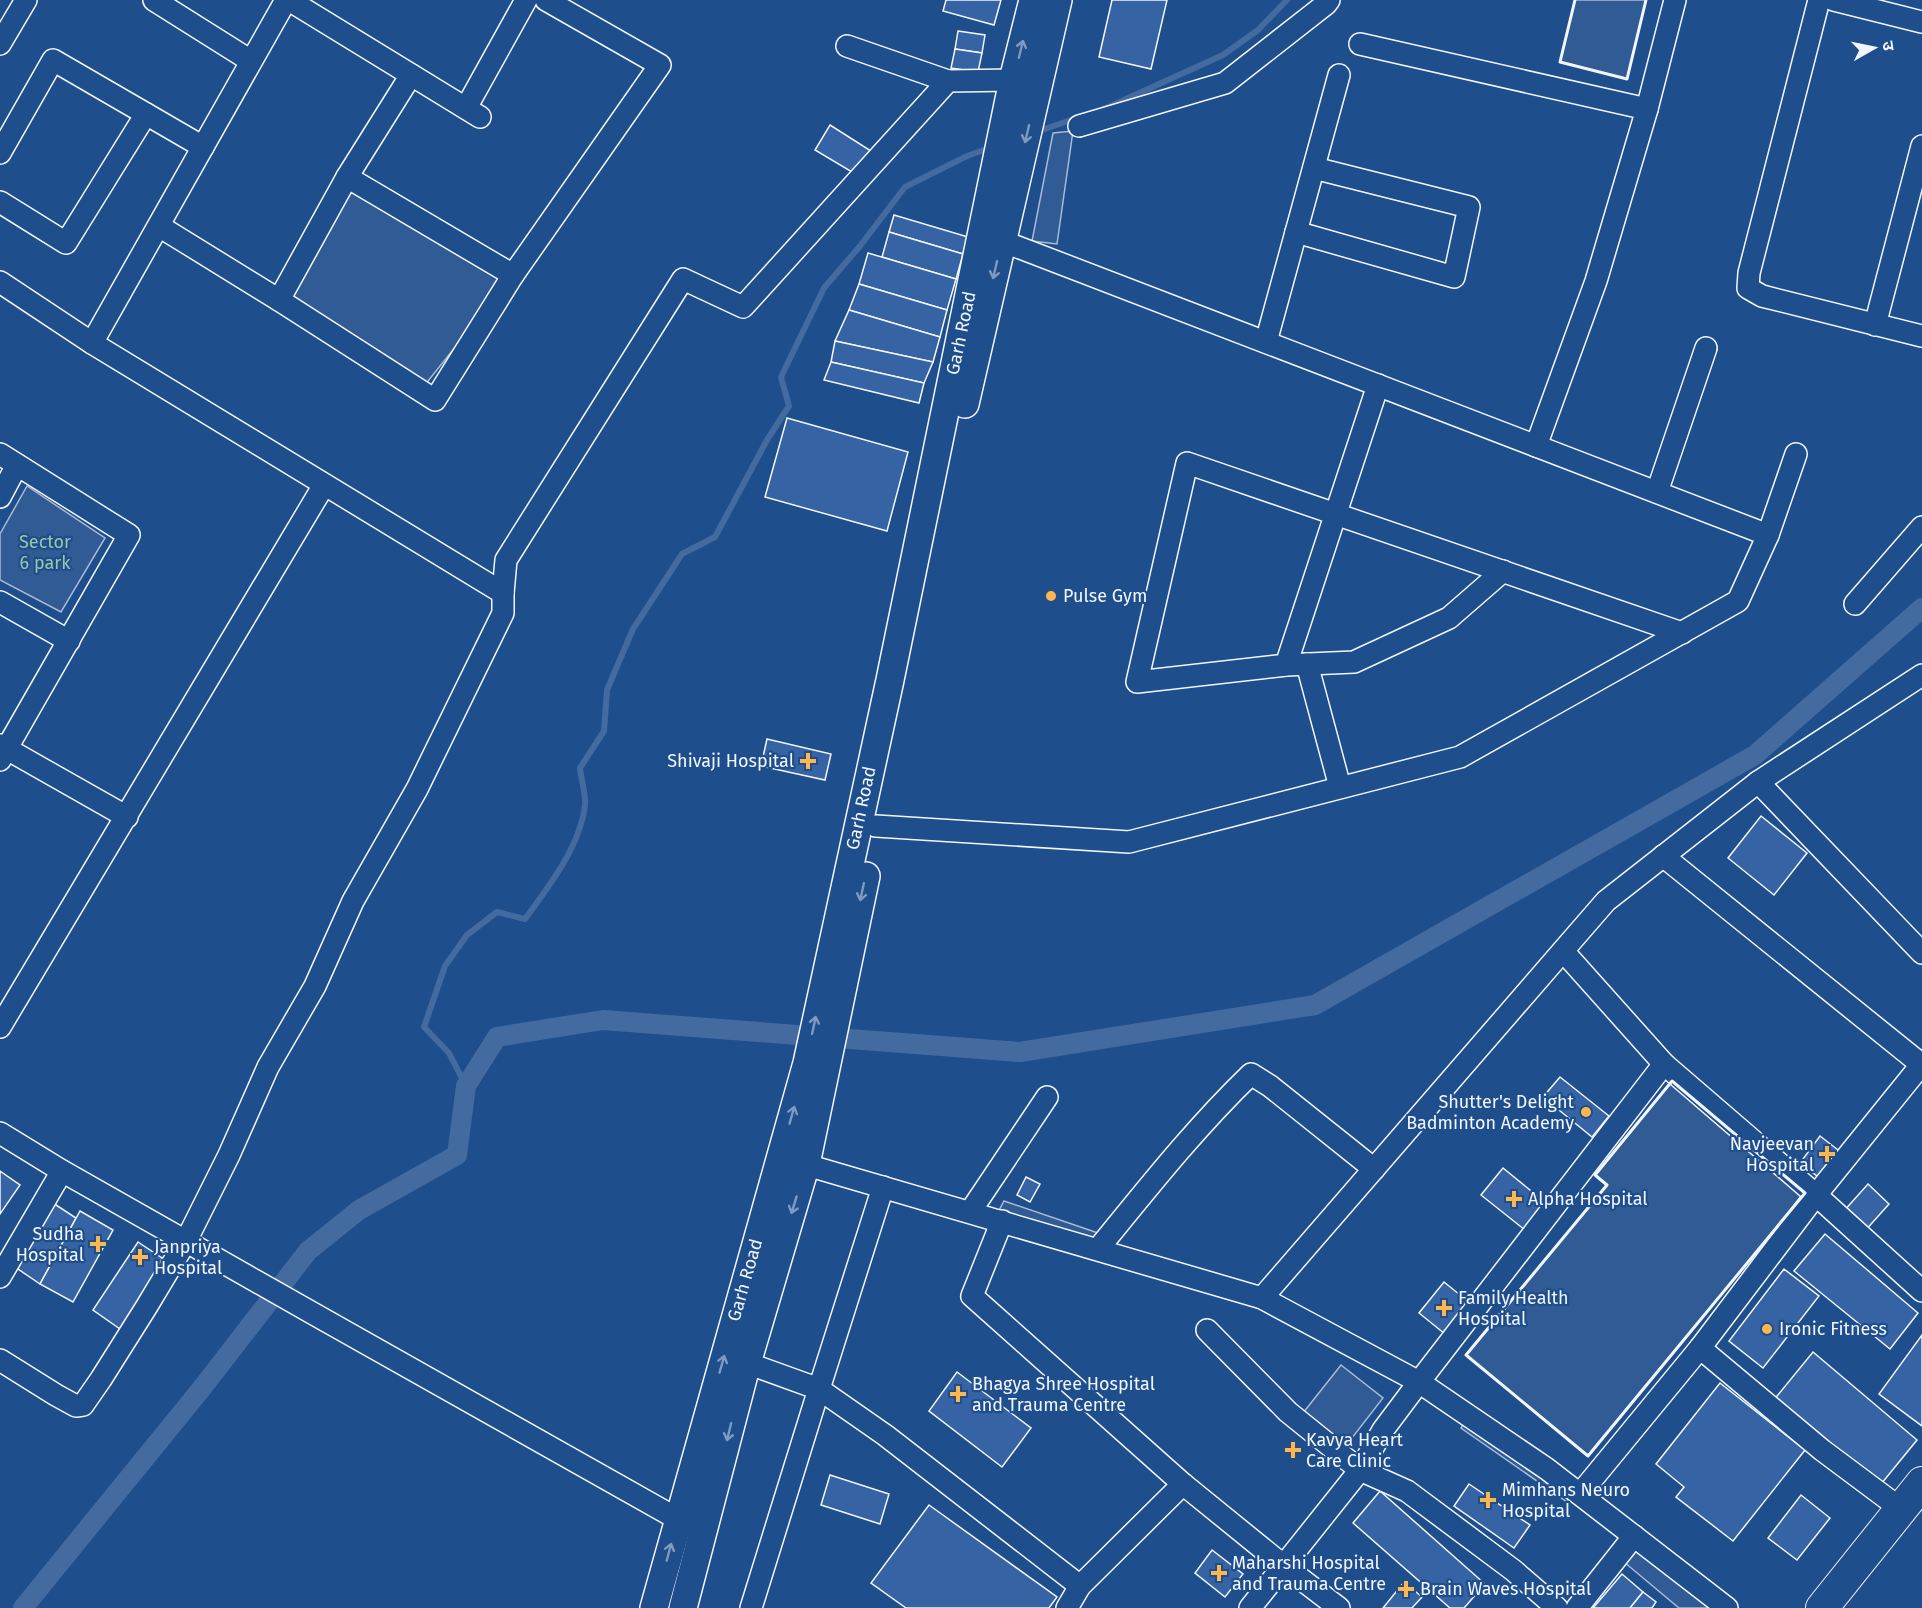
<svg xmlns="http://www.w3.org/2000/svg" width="1922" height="1608" font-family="'Fira Sans','Noto Sans Devanagari',sans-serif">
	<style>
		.built { fill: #305b95; stroke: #a8bbd7; stroke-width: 1.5 }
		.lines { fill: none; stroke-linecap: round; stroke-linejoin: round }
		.stream { stroke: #446ba0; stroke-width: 6 }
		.canal { stroke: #446ba0; stroke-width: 20 }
		.building { fill: #3563a3; stroke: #f2f6ff; stroke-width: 1.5 }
		.minor-casing { stroke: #f2f6ff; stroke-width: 24 }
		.major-casing { stroke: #f2f6ff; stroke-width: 30 }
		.highway-casing { stroke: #f2f6ff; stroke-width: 34 }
		.minor { stroke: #1f4e8c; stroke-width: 21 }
		.major { stroke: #1f4e8c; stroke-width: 27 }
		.highway { stroke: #1f4e8c; stroke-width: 32 }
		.wall { stroke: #f2f6ff; stroke-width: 3 }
		.oneway { stroke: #7e9ac0 }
		.poi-dot { fill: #ffb74d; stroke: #1f4e8c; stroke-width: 2 }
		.labels { text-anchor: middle; stroke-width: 4.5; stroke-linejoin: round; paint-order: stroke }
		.street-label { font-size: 18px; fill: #f2f6ff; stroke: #1f4e8c }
		.park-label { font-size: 18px; fill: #97c8a6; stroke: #1f4e8c }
		.poi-label { font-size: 18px; fill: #f2f6ff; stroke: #1f4e8c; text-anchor: start }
	</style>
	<rect width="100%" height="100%" fill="#1f4e8c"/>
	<g class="built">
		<path d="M1575 0H1646L1627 79 1560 62Z"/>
		<path d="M1073 131 1057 244 1032 241 1053 133Z"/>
		<path d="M347 177 513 275 420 391 279 300Z"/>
		<path d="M27 486 105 538 61 612 0 580V534Z"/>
		<path d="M1672 1081 1805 1193 1588 1456 1466 1355 1607 1185 1595 1175Z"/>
		<path d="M1004 1201 1101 1234 1096 1245 997 1214Z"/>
		<path d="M1341 1365 1383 1398 1345 1447 1303 1413Z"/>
		<path d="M1466 1420 1573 1494 1567 1502 1461 1428Z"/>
		<path d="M1639 1544 1714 1608H1679L1624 1562Z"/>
	</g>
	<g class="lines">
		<g class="stream">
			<path d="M1104 109 1223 55 1258 30 1287 0"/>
			<path d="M1036 132 1077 118"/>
			<path d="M466 1086 449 1053 424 1027 445 966 467 935 497 912 525 919C549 886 580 847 585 805 586 794 581 779 580 768L604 731 607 690 633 629 682 554 715 537 767 440 789 406 781 377 824 288 860 246 905 187 967 156 992 147"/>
		</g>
		<path class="canal" d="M23 1608 202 1388 308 1251 359 1210 457 1155 466 1086 497 1037 603 1020 1020 1052 1315 1005 1755 755 1922 608"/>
	</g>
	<g class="building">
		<path d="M946 0H1001L994 25 943 11Z"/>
		<path d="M1112 0H1167L1151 69 1099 57Z"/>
		<path d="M958 31 985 35 982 53 955 49Z"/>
		<path d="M955 49 982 53 978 72 951 68Z"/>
		<path d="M830 125 871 151 857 175 815 150Z"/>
		<path d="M894 215 968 237 963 254 889 232Z"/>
		<path d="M889 232 963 254 956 279 882 257Z"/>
		<path d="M868 253 956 279 947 310 859 284Z"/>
		<path d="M859 284 947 310 940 337 849 310Z"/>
		<path d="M849 310 940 337 933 362 835 341Z"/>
		<path d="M835 341 933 362 924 383 831 362Z"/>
		<path d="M831 362 924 383 919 403 824 380Z"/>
		<path d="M787 418 908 452 887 531 765 497Z"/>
		<path d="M767 739 831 754 825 780 761 766Z"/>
		<path d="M1761 816 1807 853 1774 895 1728 858Z"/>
		<path d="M1560 1077 1609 1116 1592 1137 1543 1097Z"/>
		<path d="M1820 1136 1842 1153 1821 1179 1800 1163Z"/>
		<path d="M1503 1168 1546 1203 1525 1230 1481 1195Z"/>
		<path d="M0 1171 20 1185 0 1214Z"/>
		<path d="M1026 1177 1040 1184 1030 1202 1017 1195Z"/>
		<path d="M1868 1184 1889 1204 1864 1232 1843 1212Z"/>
		<path d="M53 1203 76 1218 40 1284 15 1267Z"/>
		<path d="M80 1211 113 1230 73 1302 40 1284Z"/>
		<path d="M1825 1234 1918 1313 1890 1349 1794 1271Z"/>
		<path d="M138 1242 165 1260 120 1329 93 1310Z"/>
		<path d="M1784 1269 1819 1296 1763 1368 1729 1341Z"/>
		<path d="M1444 1282 1470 1303 1445 1334 1419 1313Z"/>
		<path d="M1922 1335V1426L1879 1394Z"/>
		<path d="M1813 1352 1917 1440 1877 1489 1773 1401Z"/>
		<path d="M957 1372 1031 1428 1002 1467 929 1411Z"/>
		<path d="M1720 1383 1805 1450 1733 1541 1676 1497 1684 1487 1656 1464Z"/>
		<path d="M830 1475 889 1494 880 1524 821 1505Z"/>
		<path d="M1469 1484 1530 1525 1514 1548 1454 1506Z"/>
		<path d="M1380 1491 1485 1584 1464 1608H1450L1353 1523Z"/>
		<path d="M1801 1495 1830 1518 1797 1560 1768 1538Z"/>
		<path d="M929 1505 1057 1597 1049 1608H906L871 1583Z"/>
		<path d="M1212 1550 1243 1574 1225 1597 1195 1573Z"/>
		<path d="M1622 1574 1643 1592 1630 1608H1593Z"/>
		<path d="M1404 1582 1422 1597 1412 1608H1383Z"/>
		<path d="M1643 1592 1656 1602 1652 1608H1630Z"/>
	</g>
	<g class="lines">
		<g class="minor-casing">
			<g id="minor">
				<path d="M154 0 251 61"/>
				<path d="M289 0 480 117"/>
				<path d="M1819 0 1749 273 1748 288 1762 296 1922 336"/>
				<path d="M1834 0 1922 22"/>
				<path d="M0 44 26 0"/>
				<path d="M1360 44 1647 109"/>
				<path d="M847 46 948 81"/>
				<path d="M466 108 526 0"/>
				<path d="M1079 126 1225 83 1326 4 1329 0"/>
				<path d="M0 153 53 60 203 147"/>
				<path d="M347 177 411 75"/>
				<path d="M0 202 66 243 146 114"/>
				<path d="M159 226 279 300 435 400 513 275 660 65 546 0"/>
				<path d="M1296 232 1454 277 1469 207 1314 168"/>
				<path d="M0 282 92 343 503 593"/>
				<path d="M279 300 347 177 513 275"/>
				<path d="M1875 325 1922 146"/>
				<path d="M1266 342 1339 75"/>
				<path d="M92 343 286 0"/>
				<path d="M1378 385 1286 665 1137 682 1187 463C1352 519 1517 576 1682 633"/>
				<path d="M1536 446 1596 281 1647 109 1675 0"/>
				<path d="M0 454 129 535 0 760"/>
				<path d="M1657 492 1706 348"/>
				<path d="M0 497 17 465"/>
				<path d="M1768 535 1796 454"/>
				<path d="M0 602 69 641"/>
				<path d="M1855 604 1922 527"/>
				<path d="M1307 664 1340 787"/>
				<path d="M1286 665 1354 662 1449 618 1503 571"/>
				<path d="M0 745 127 817"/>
				<path d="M1758 782 1922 953"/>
				<path d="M876 826 1129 842 1460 757 1738 601 1768 535 1002 241"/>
				<path d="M1663 856 1922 1065"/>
				<path d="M1563 951 1664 1064 1816 1195 1922 1291"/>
				<path d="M0 1027 324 485"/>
				<path d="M0 1133 62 1171 314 1314 690 1526"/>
				<path d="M793 1161 1262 1298 1419 1382 1547 1469 1727 1608"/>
				<path d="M970 1212 1047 1097"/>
				<path d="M1002 1221 972 1296 1183 1484 1284 1566 1339 1608"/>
				<path d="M1098 1249C1147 1189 1195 1128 1251 1074L1270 1086 1374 1169"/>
				<path d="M0 1277 62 1171"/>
				<path d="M1262 1298 1606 901 1758 782 1922 675"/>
				<path d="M1207 1330 1288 1412 1360 1470 1407 1491 1513 1570 1557 1608"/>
				<path d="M1700 1348 1822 1450 1901 1509"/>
				<path d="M0 1360 56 1395 76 1406 83 1405 101 1379 147 1306 186 1241 229 1155 268 1067 315 986 353 901 417 789 503 613V593L506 560 683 279 743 307 948 81 1013 80 1026 76"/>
				<path d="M747 1363 819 1389 883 1187"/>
				<path d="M1580 1494 1700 1348 1816 1195 1921 1065"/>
				<path d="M751 1608 819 1389 885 1435 1080 1586"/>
				<path d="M1067 1608 1080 1586 1183 1484"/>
				<path d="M1250 1608 1360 1470 1383 1430 1419 1382 1664 1064"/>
				<path d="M1577 1608 1634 1536"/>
			</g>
		</g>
		<g class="major-casing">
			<g id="major">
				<path d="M965 404 1058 0"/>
				<path d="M654 1608 807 1063 890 680 1013 80 1033 0"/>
				<path d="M683 1608 747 1363 806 1164 866 876"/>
			</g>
		</g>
		<g class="highway-casing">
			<path id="highway" d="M1822 1608 1922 1483"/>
		</g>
		<use href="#minor" class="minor"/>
		<use href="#major" class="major"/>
		<use href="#highway" class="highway"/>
		<g class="wall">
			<path d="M1575 0 1560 62 1627 79 1646 0"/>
			<path d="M1672 1081 1805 1193 1588 1456 1466 1355 1607 1185 1595 1175Z"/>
		</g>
	</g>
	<defs><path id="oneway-shaft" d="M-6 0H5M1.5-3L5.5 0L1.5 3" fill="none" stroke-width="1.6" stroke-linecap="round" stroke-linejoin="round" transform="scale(1.5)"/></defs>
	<g class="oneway">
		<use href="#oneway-shaft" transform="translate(1021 49) rotate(-76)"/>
		<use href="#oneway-shaft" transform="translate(1027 134) rotate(103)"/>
		<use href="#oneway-shaft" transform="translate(995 270) rotate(103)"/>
		<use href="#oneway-shaft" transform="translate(862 892) rotate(102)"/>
		<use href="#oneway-shaft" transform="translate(814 1025) rotate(-78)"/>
		<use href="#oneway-shaft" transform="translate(792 1115) rotate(-74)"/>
		<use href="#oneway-shaft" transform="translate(794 1205) rotate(107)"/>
		<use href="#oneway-shaft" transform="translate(722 1364) rotate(-74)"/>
		<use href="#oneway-shaft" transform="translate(729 1432) rotate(104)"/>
		<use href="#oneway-shaft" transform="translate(669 1552) rotate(-75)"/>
	</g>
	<g class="poi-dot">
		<circle cx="1051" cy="596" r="6"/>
		<path d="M805 752h6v6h6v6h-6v6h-6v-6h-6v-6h6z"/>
		<circle cx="1586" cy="1112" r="6"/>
		<path d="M1824 1145h6v6h6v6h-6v6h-6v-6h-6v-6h6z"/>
		<path d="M1511 1190h6v6h6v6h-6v6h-6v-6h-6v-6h6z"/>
		<path d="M95 1235h6v6h6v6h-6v6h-6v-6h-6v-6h6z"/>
		<path d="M137 1248h6v6h6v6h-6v6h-6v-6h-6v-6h6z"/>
		<path d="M1441 1299h6v6h6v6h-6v6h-6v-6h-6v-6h6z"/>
		<circle cx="1767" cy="1329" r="6"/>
		<path d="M955 1385h6v6h6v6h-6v6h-6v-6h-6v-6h6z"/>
		<path d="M1290 1441h6v6h6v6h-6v6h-6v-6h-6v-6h6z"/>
		<path d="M1485 1491h6v6h6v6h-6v6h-6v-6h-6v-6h6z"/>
		<path d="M1216 1564h6v6h6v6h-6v6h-6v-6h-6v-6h6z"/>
		<path d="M1403 1580h6v6h6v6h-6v6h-6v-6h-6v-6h6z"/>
	</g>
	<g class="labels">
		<g class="street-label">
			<text transform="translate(961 333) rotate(-78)" y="6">Garh Road</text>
			<text transform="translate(861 808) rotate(-78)" y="6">Garh Road</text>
			<text transform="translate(745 1280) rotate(-74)" y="6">Garh Road</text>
		</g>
		<g class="park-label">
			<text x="45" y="548">Sector<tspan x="45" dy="21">6 park</tspan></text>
		</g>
		<g class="poi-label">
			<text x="1063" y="602">Pulse Gym</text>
			<text x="794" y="767" text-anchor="end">Shivaji Hospital</text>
			<text x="1574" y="1108" text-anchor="end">Shutter's Delight<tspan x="1574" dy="21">Badminton Academy</tspan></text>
			<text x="1814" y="1150" text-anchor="end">Navjeevan<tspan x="1814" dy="21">Hospital</tspan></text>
			<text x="1528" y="1205">Alpha Hospital</text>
			<text x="84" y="1240" text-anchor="end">Sudha<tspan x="84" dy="21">Hospital</tspan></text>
			<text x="154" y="1253">Janpriya<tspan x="154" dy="21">Hospital</tspan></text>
			<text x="1458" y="1304">Family Health<tspan x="1458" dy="21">Hospital</tspan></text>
			<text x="1779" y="1335">Ironic Fitness</text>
			<text x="972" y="1390">Bhagya Shree Hospital<tspan x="972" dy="21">and Trauma Centre</tspan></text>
			<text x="1306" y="1446">Kavya Heart<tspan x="1306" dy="21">Care Clinic</tspan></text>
			<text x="1502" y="1496">Mimhans Neuro<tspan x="1502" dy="21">Hospital</tspan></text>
			<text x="1232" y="1569">Maharshi Hospital<tspan x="1232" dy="21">and Trauma Centre</tspan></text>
			<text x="1420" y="1595">Brain Waves Hospital</text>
		</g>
	</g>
	<g transform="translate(1874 48) rotate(81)" stroke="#1f4e8c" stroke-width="4.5" paint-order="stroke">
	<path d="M0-4.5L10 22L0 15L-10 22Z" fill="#f2f6ff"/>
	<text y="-9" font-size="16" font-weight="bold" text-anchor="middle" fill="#f2f6ff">उ</text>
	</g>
</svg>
